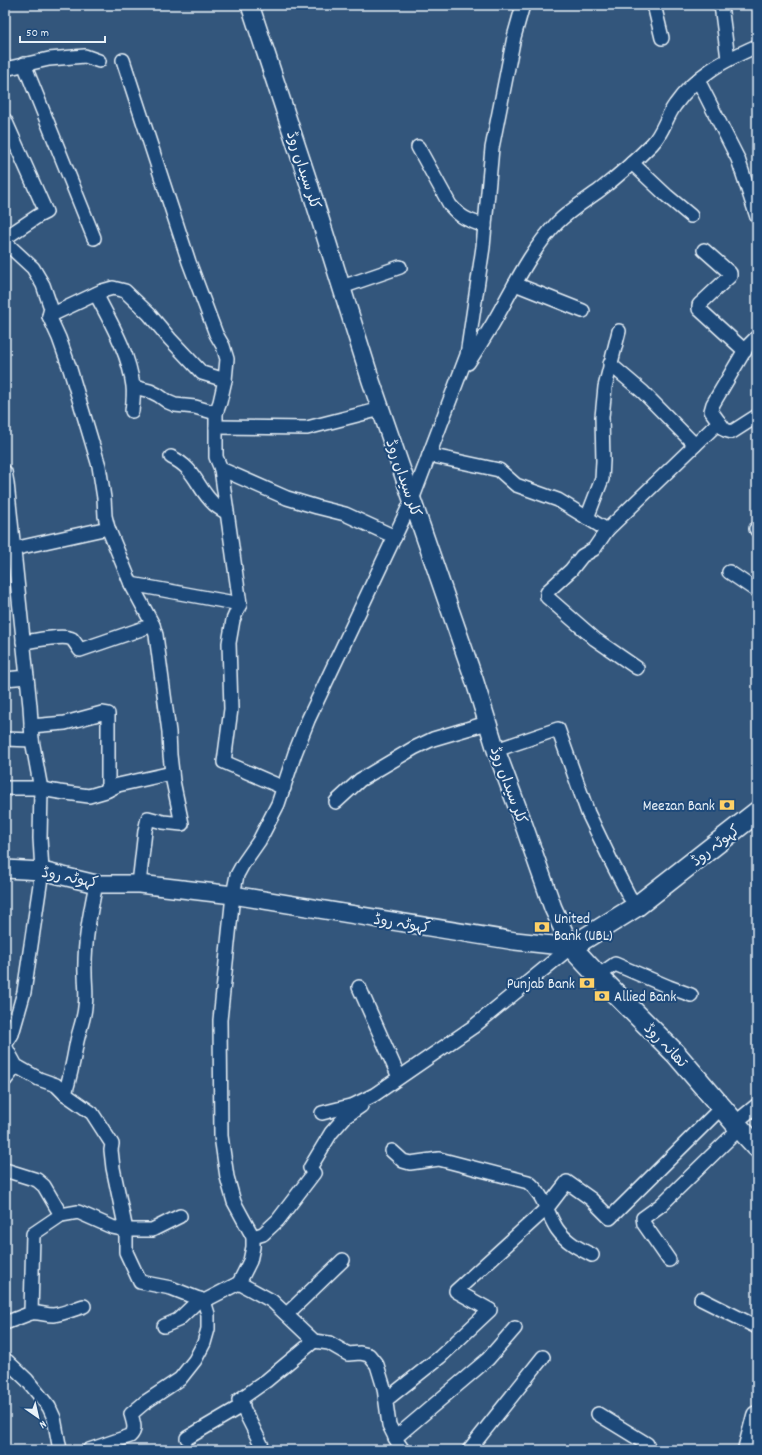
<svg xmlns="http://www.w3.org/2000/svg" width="762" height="1455" font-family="Dekko,'Playpen Sans Arabic',sans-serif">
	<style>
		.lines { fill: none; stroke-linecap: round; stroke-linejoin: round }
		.minor-casing { stroke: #e8f1f8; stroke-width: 16 }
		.major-casing { stroke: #e8f1f8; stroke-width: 20 }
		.highway-casing { stroke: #e8f1f8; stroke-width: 23 }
		.minor { stroke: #1f4a7a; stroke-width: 13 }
		.major { stroke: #1f4a7a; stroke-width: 17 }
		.highway { stroke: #1f4a7a; stroke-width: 20 }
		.labels { text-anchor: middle; stroke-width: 4; stroke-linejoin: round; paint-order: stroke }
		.street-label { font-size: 15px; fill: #e8f1f8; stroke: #1f4a7a }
		.poi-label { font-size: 15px; fill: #e8f1f8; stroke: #1f4a7a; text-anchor: end }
	</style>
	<rect width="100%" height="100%" fill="#33567c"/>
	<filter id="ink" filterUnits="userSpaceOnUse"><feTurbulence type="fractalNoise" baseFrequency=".025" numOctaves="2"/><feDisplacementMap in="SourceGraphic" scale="8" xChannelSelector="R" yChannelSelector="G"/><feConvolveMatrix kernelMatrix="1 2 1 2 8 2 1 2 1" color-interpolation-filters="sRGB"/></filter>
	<g filter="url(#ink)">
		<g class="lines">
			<g class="minor-casing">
				<g id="minor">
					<path d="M654 5 662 38"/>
					<path d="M721 5 728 59"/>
					<path d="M123 60 189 262 216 334 223 346 227 359 225 380"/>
					<path d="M24 64 94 238"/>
					<path d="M5 69 49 59 85 56 99 61"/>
					<path d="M698 80 738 159 757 217"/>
					<path d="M5 120 46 212 38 216 5 238"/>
					<path d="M418 147 450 205C462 219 468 220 485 226"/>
					<path d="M632 163 667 196 691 216"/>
					<path d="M5 242 33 268 43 285 51 308 49 316 102 291 113 288 125 291 149 314 170 339 202 373 225 380 220 402 216 413V457L221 469 287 498 317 507 345 514 395 537"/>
					<path d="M704 250 730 273V276L699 305V309L745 351"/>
					<path d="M515 284 583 311"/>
					<path d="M342 287 400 267"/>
					<path d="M96 294C111 323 129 353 133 386 134 394 133 403 132 411"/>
					<path d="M49 316 59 338 70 369 99 466 104 498 105 516 108 528 131 584 153 625 156 635 169 732 170 755 173 781 182 824 163 822 148 818 145 831 139 884"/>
					<path d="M468 363C476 351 484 338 492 325 512 291 529 252 557 223 570 210 585 201 600 190 618 176 636 160 652 144 663 133 666 117 675 105 697 74 723 61 757 46"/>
					<path d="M610 364 643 392 695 445"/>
					<path d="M134 387 150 391 158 395 168 402 175 405 195 407 216 413"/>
					<path d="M719 422 711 411 713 404 746 348 757 337"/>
					<path d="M216 427 307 428 381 409"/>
					<path d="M429 455 499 470 516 485 558 500 607 530 719 422 725 430 732 432 757 416"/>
					<path d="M171 457C196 469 196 487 214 504 218 508 223 510 227 513"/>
					<path d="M221 469 240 604 233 620 229 643 231 709 224 762 284 788"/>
					<path d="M5 472 7 483 30 706 32 740 41 789 40 838 42 871 24 992 12 1034 5 1045"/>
					<path d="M587 518 602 479 603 461 602 417 605 387 619 331"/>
					<path d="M756 529 757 530"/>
					<path d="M607 530 594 549 582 556 571 570 549 590 547 593V597L595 639 637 668"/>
					<path d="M13 549 108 528"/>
					<path d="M729 572 757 591"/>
					<path d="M131 584 240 604"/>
					<path d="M23 642C34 641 63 634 72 639 75 642 77 646 80 650L153 625"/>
					<path d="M5 679 27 677"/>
					<path d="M31 726 65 723 102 713 108 714V790"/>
					<path d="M5 739 32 740"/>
					<path d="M496 750 558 729 588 813 612 863 629 896 637 906"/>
					<path d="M5 788H36L59 792 89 796 106 791 118 785 172 773"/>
					<path d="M336 802 360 780 414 748 433 739 487 723"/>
					<path d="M598 976 615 964 669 987 691 995"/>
					<path d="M359 987 399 1077"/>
					<path d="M5 1046 16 1066 39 1079 56 1085 65 1094C70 1077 73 1063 76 1046 78 1033 84 1020 85 1007 87 995 85 984 85 973 84 943 90 913 96 884"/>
					<path d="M5 1080 16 1066"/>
					<path d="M65 1094 92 1113 112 1144 111 1150 113 1168 126 1230V1252L140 1282 171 1288 204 1301 239 1283"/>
					<path d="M322 1113 354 1105 374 1095 473 1027 571 947"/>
					<path d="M735 1123 757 1105"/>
					<path d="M392 1151 403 1161 410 1163 439 1159 528 1182C544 1194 547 1214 557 1229 566 1242 578 1248 592 1255"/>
					<path d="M5 1170 37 1180 44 1186 61 1215"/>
					<path d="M253 1237 263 1234 278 1220 314 1173 310 1168 331 1133 345 1117 361 1106"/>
					<path d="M669 1260 644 1224 643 1218 661 1205 740 1128"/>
					<path d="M701 1299 757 1327"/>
					<path d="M31 1313C39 1312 45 1315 53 1315 63 1314 74 1309 84 1306"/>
					<path d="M287 1314 343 1260"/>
					<path d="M5 1323 31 1313 33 1234 61 1215 78 1212 112 1227 126 1230H152L180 1216"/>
					<path d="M164 1326 178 1320 200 1299"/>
					<path d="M7 1361 27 1380 49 1407 54 1418 60 1450"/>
					<path d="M386 1400 440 1357 490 1310 456 1291 547 1208 567 1182 591 1199 610 1218 722 1107"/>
					<path d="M598 1414 647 1444 649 1450"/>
					<path d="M187 1438 243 1405"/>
					<path d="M395 1438 488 1359 515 1328"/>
					<path d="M89 1450 130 1436C137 1430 133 1422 131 1414L144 1403 180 1379 195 1360 204 1343 208 1329V1314L204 1301"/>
					<path d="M264 1450 239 1400 266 1381 314 1341"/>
					<path d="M403 1450 398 1443 389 1425 384 1388 377 1365 369 1355 360 1353 348 1354 329 1343 314 1341 272 1301 239 1283 250 1261 253 1247V1237L234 1202 227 1177 221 1136 220 1020 233 895 237 875 243 864 259 841 278 804 295 753 308 720 412 500 467 355 483 247 492 148 514 37 523 5"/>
					<path d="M469 1450 543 1357"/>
				</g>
			</g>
			<g class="major-casing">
				<g id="major">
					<path d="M250 5 309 184 371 381 474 679 496 750 521 817 553 908 571 947"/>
					<path d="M5 869 42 871 96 884H139L233 895 515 941 571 947"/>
				</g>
			</g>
			<g class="highway-casing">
				<g id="highway">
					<path d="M757 812 637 906 571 947 598 976 676 1054 735 1123 757 1147"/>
					<path d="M748 1450 757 1416"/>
				</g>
			</g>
			<use href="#minor" class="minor"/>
			<use href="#major" class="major"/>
			<use href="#highway" class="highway"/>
		</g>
	</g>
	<defs>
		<g id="bank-bare" transform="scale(1.2)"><path d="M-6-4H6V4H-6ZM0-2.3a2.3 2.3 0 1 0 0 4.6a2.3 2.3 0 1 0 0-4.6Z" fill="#ffd166" stroke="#1f4a7a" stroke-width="2.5" paint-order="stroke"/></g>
	</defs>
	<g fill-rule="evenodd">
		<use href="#bank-bare" x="727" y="805"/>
		<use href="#bank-bare" x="542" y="927"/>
		<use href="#bank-bare" x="587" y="983"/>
		<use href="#bank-bare" x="602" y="996"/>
	</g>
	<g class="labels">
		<g class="street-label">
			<text transform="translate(304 170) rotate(72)" y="5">کلر سیداں روڈ</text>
			<text transform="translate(404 478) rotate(71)" y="5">کلر سیداں روڈ</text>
			<text transform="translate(509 785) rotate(70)" y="5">کلر سیداں روڈ</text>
			<text transform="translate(715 845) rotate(-38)" y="5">کہوٹہ روڈ</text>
			<text transform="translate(70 877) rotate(11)" y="5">کہوٹہ روڈ</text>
			<text transform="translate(402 923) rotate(9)" y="5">کہوٹہ روڈ</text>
			<text transform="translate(666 1045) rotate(46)" y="5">تھانہ روڈ</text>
		</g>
		<g class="poi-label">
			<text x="715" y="810">Meezan Bank</text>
			<text x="554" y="923" text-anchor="start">United<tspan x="554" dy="17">Bank (UBL)</tspan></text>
			<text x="575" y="988">Punjab Bank</text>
			<text x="614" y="1001" text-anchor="start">Allied Bank</text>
		</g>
	</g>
	<rect width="762" height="1455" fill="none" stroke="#1f4a7a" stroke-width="20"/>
	<rect x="10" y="10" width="742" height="1435" fill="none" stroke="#e8f1f8" stroke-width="1.5" filter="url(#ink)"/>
	<g transform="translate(38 1417) rotate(146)" stroke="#1f4a7a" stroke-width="3" paint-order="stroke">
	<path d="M0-3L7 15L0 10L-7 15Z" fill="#e8f1f8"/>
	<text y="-6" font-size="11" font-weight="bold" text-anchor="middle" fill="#e8f1f8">N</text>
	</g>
	<path d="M20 36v6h85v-6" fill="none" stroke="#e8f1f8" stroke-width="2"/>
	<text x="26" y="36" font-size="12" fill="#e8f1f8" stroke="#1f4a7a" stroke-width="3" paint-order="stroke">50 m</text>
</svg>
